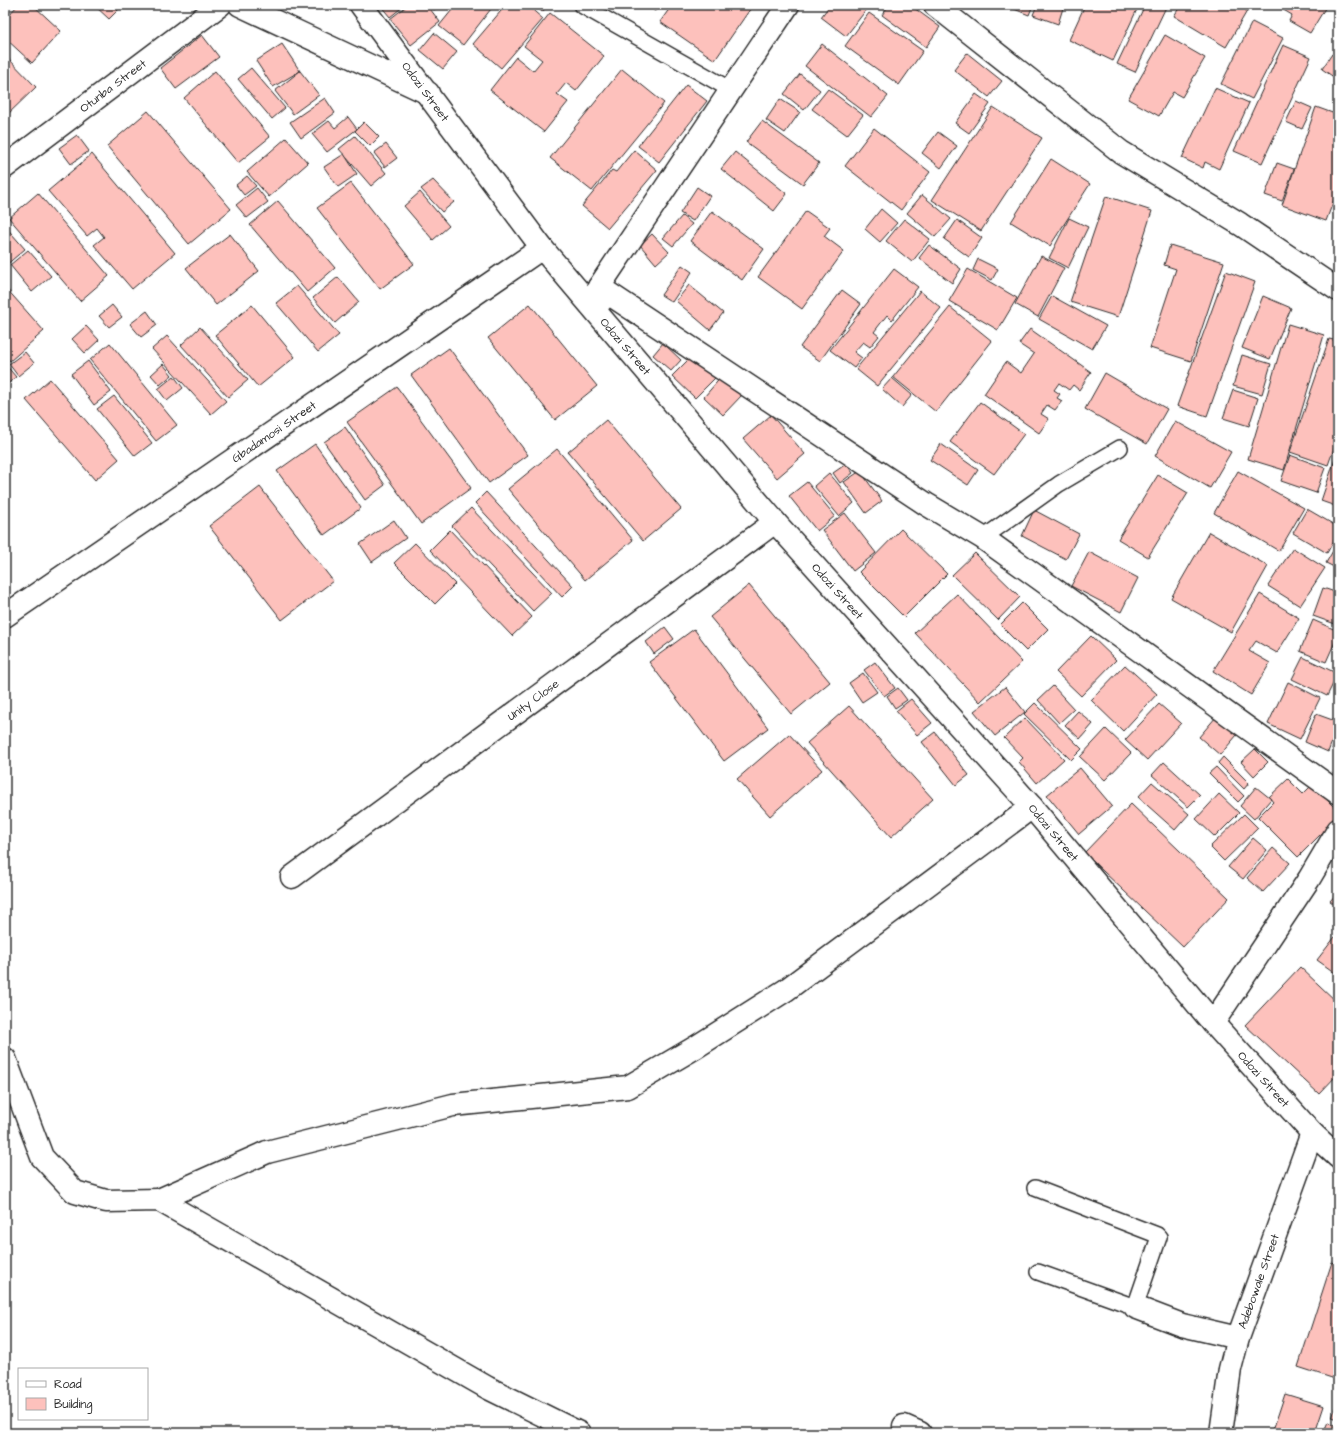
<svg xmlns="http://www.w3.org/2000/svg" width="1343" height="1438" font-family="'Architects Daughter',sans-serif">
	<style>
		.building { fill: #fdc1bc; stroke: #2b2b2b }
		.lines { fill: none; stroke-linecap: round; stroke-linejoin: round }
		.service-casing { stroke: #2b2b2b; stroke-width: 18 }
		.minor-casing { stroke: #2b2b2b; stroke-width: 25 }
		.secondary-casing { stroke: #2b2b2b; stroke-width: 25 }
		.service { stroke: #fff; stroke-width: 15 }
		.minor { stroke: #fff; stroke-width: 22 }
		.secondary { stroke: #fff; stroke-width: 22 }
		.labels { text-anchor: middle; stroke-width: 3.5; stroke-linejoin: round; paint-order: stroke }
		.street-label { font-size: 12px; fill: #2b2b2b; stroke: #fff }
	</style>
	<rect width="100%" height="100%" fill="#fff"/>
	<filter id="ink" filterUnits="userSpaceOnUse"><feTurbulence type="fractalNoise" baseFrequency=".025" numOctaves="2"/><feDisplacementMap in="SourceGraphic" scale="8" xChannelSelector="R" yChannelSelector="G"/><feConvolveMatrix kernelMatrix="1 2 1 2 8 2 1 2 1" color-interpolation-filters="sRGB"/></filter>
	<g filter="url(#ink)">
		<g class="building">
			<path d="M18 5H33L61 31 32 63 5 38V19Z"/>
			<path d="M94 5H123L109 19Z"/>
			<path d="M380 5H405L390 17Z"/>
			<path d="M408 5H427L440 22 411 45 390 19Z"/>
			<path d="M430 5H440L434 10Z"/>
			<path d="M456 5H494L463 45 439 26Z"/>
			<path d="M506 5H527L543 19 501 68 473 44Z"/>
			<path d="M534 5H548L542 12Z"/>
			<path d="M645 5H659L655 11Z"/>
			<path d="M672 5H753L715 60 660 22Z"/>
			<path d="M830 5H870L846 36 821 17Z"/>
			<path d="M889 5H910L940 27 926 47 882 15Z"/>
			<path d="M1004 5H1033L1029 15Z"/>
			<path d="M1037 5H1064L1058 24 1033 15Z"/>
			<path d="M1085 5H1139L1113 61 1069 40Z"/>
			<path d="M1145 5H1167L1135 72 1117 64Z"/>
			<path d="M1181 5H1248L1250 6 1226 47 1174 16Z"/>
			<path d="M1275 5H1327L1310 33 1289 21 1292 15Z"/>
			<path d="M550 13 604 56 576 91 566 83 557 94 568 102 544 132 490 90 516 57 533 71 542 60 524 46Z"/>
			<path d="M869 13 923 51 899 85 845 46Z"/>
			<path d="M1252 22 1283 38 1252 99 1221 84Z"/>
			<path d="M434 33 457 52 443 69 420 50Z"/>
			<path d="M202 35 219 57 176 89 160 68Z"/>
			<path d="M1165 35 1205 58 1182 97 1173 92 1159 116 1128 99Z"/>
			<path d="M282 44 300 71 273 87 256 61Z"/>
			<path d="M822 44 888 96 871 117 805 66Z"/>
			<path d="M1283 45 1311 57 1262 163 1234 151Z"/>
			<path d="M967 53 1002 81 989 97 954 70Z"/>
			<path d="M1332 54 1338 58V80L1322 69Z"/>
			<path d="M5 55 36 87 5 117Z"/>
			<path d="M251 68 285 108 272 119 238 79Z"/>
			<path d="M622 69 664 103 592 191 550 158Z"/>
			<path d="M215 71 270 137 238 163 184 98Z"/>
			<path d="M300 71 319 95 293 114 275 91Z"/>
			<path d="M800 74 820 90 804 110 784 94Z"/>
			<path d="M686 85 707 101 659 162 638 146Z"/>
			<path d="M1215 88 1249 103 1219 169 1205 162 1203 168 1182 158Z"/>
			<path d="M828 89 863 115 847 135 812 109Z"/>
			<path d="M976 94 990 104 969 133 955 123Z"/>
			<path d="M325 98 335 113 301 138 290 122Z"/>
			<path d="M780 99 800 112 785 133 766 120Z"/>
			<path d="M1296 101 1312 108 1302 129 1286 122Z"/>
			<path d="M993 107 1042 138 981 231 932 200Z"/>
			<path d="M1316 107 1338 115V189L1326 221 1282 205Z"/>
			<path d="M148 111 231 209 189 244 107 146Z"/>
			<path d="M348 117 357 129 327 152 312 134 329 121 335 128Z"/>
			<path d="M762 121 819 163 803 184 746 142Z"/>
			<path d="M364 122 379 137 370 146 355 131Z"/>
			<path d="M874 128 930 172 901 210 845 166Z"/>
			<path d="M938 132 957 146 941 168 922 153Z"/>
			<path d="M77 135 89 151 71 164 59 148Z"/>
			<path d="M355 136 386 173 371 186 339 149Z"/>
			<path d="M286 138 308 163 269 197 247 172Z"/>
			<path d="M386 144 397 158 385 167 374 153Z"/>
			<path d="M634 150 657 170 608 228 582 206 612 170 616 172Z"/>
			<path d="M735 152 787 194 774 211 721 169Z"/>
			<path d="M92 154 175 253 132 289 94 245 104 237 97 228 87 236 48 191Z"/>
			<path d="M344 154 357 174 338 187 324 167Z"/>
			<path d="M1051 159 1090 184 1050 246 1011 222Z"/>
			<path d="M1277 163 1294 169 1282 201 1265 195Z"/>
			<path d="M247 176 256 186 244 195 236 185Z"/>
			<path d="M433 180 454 202 442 212 421 189Z"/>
			<path d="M351 183 414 264 380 289 317 208Z"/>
			<path d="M697 187 710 196 693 221 680 213Z"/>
			<path d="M257 188 268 202 247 218 236 205Z"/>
			<path d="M420 192 449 226 433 240 404 206Z"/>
			<path d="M38 193 109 276 80 301 9 218Z"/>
			<path d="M922 195 951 219 935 237 907 213Z"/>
			<path d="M1106 196 1152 211 1118 317 1070 302Z"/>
			<path d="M278 201 335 268 307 292 250 225Z"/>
			<path d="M881 209 897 223 880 242 865 229Z"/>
			<path d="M712 211 764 249 742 280 690 241Z"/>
			<path d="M806 211 830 228 824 236 844 251 802 309 758 277Z"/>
			<path d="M682 216 692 224 673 246 663 238Z"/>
			<path d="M1069 218 1088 227 1068 268 1049 258Z"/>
			<path d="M904 219 930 239 912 262 886 241Z"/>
			<path d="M957 220 982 238 969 257 944 239Z"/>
			<path d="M5 226 25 249 5 266Z"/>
			<path d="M230 234 259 271 216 305 186 268Z"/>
			<path d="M652 234 669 252 656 264 640 245Z"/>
			<path d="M929 245 961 269 952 283 919 258Z"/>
			<path d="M1170 245 1224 262 1191 361 1150 348 1176 269 1164 265Z"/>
			<path d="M28 250 51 276 32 292 10 265Z"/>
			<path d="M1041 256 1064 268 1038 317 1015 304Z"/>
			<path d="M978 259 998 269 992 280 973 270Z"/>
			<path d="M682 265 692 272 672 302 661 295Z"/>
			<path d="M894 269 918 287 892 320 887 315 874 332 879 336 870 347 863 342 854 352 862 358 854 368 830 350Z"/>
			<path d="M968 269 1017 298 998 330 949 301Z"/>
			<path d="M1226 271 1255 282 1207 416 1177 406Z"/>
			<path d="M338 277 359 302 335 323 313 298Z"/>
			<path d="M689 285 723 313 710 330 676 301Z"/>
			<path d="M297 286 339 335 318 352 276 303Z"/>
			<path d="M5 287 44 331 10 361 5 355Z"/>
			<path d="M842 290 861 304 820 361 800 347Z"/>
			<path d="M920 291 941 308 877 386 856 369Z"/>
			<path d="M1052 296 1106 326 1092 349 1039 319Z"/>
			<path d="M1263 296 1291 308 1270 359 1242 348Z"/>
			<path d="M530 304 597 386 555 420 488 338Z"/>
			<path d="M112 305 122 317 109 327 99 316Z"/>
			<path d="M252 305 295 357 258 387 215 335Z"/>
			<path d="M950 307 992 341 936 412 893 377Z"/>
			<path d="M147 311 157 325 141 337 130 324Z"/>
			<path d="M1288 324 1324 335 1284 470 1248 459Z"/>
			<path d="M86 326 99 340 85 353 72 339Z"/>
			<path d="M200 327 248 380 228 397 181 345Z"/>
			<path d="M1030 329 1091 372 1079 390 1073 385 1069 390 1059 383 1054 390 1060 394 1057 398 1062 401 1055 410 1047 405 1041 414 1049 419 1039 433 984 394 1006 362 1021 373 1034 354 1019 344Z"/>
			<path d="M167 336 226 401 211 414 152 349Z"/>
			<path d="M1329 339 1338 341V437L1328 465 1290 452Z"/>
			<path d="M110 343 177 425 156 441 90 360Z"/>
			<path d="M663 343 681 360 671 371 653 355Z"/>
			<path d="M449 348 528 455 489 483 411 375Z"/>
			<path d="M25 352 34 363 18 376 9 364Z"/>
			<path d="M694 354 717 376 695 398 672 376Z"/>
			<path d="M1242 355 1271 364 1262 394 1233 386Z"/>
			<path d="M88 361 111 392 94 405 71 374Z"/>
			<path d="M5 364 16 377 5 386Z"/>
			<path d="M163 364 172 375 160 385 151 375Z"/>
			<path d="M1105 373 1167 409 1147 444 1085 409Z"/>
			<path d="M723 375 743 394 723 415 704 397Z"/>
			<path d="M174 376 183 388 167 401 158 389Z"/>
			<path d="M892 378 912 395 902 407 882 389Z"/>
			<path d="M50 379 119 459 95 480 26 400Z"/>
			<path d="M397 387 471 488 421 524 347 422Z"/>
			<path d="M1233 390 1258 398 1249 426 1223 418Z"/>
			<path d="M114 396 152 443 135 456 97 409Z"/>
			<path d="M980 402 1024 434 994 474 950 442Z"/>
			<path d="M771 415 805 454 777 478 743 439Z"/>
			<path d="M606 420 681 509 643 541 568 452Z"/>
			<path d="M1175 421 1231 452 1210 488 1155 456Z"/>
			<path d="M345 427 385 485 365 500 324 442Z"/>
			<path d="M315 444 361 508 324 535 277 471Z"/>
			<path d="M941 444 978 470 968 485 930 460Z"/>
			<path d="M557 449 633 540 585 580 508 489Z"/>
			<path d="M1338 450V507L1321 501Z"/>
			<path d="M1290 455 1325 468 1316 493 1281 481Z"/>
			<path d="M846 464 853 473 840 483 833 473Z"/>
			<path d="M860 471 882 501 866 513 844 482Z"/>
			<path d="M1238 471 1304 508 1279 551 1214 513Z"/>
			<path d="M829 473 854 503 839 516 814 486Z"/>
			<path d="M1158 475 1188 493 1148 557 1118 539Z"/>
			<path d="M807 482 835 516 817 531 789 496Z"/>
			<path d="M260 487 333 581 282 620 209 526Z"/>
			<path d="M486 492 573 586 562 597 475 503Z"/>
			<path d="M471 508 552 593 533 611 452 526Z"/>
			<path d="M1307 509 1338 527V533L1327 553 1293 533Z"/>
			<path d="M1034 510 1079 534 1066 559 1022 536Z"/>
			<path d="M845 513 876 553 853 571 822 530Z"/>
			<path d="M394 520 406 538 372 562 360 544Z"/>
			<path d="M901 529 947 574 904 617 859 572Z"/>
			<path d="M450 530 532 617 512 636 430 550Z"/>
			<path d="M1209 532 1268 566 1231 632 1171 598Z"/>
			<path d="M1338 542V569L1326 563Z"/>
			<path d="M415 543 455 584 435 604 394 563Z"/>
			<path d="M1293 548 1325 568 1300 606 1268 586Z"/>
			<path d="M1089 552 1138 578 1121 612 1071 586Z"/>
			<path d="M975 553 1020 597 998 620 952 575Z"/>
			<path d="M749 585 830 682 791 714 710 617Z"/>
			<path d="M1323 588 1338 593V625L1313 616Z"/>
			<path d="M957 594 1022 662 980 702 915 633Z"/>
			<path d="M1260 594 1299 618 1277 653 1256 641 1249 651 1270 663 1251 695 1213 671Z"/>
			<path d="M1022 603 1048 629 1026 651 1000 625Z"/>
			<path d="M1313 620 1338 631V635L1326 662 1300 651Z"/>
			<path d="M665 627 674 639 654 654 646 642Z"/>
			<path d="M694 629 768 728 724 761 649 662Z"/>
			<path d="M1091 636 1116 660 1081 696 1056 672Z"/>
			<path d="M1303 657 1338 674 1327 696 1292 679Z"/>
			<path d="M875 662 895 688 884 696 864 670Z"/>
			<path d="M1125 665 1157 694 1123 731 1091 700Z"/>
			<path d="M863 673 877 692 862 702 849 683Z"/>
			<path d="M1288 682 1320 698 1300 739 1268 724Z"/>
			<path d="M1053 686 1074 709 1059 723 1038 700Z"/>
			<path d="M1005 687 1025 712 995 736 974 711Z"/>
			<path d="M898 688 907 700 895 708 887 696Z"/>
			<path d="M911 699 932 723 917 735 896 711Z"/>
			<path d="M1035 703 1082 749 1071 760 1024 714Z"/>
			<path d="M1159 704 1181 723 1147 760 1125 740Z"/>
			<path d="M849 706 933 799 891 837 807 743Z"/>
			<path d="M1078 711 1093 724 1080 739 1065 725Z"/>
			<path d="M1316 714 1338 722V727L1328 752 1305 742Z"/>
			<path d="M1216 717 1237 735 1220 755 1199 737Z"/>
			<path d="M1025 718 1064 759 1037 783 1019 762 1023 758 1004 738Z"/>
			<path d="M1106 729 1131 753 1105 780 1080 757Z"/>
			<path d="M935 732 969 775 956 785 922 742Z"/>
			<path d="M789 734 822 770 770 816 737 779Z"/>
			<path d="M1338 735V752L1332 749Z"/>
			<path d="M1255 749 1268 762 1254 776 1241 762Z"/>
			<path d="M1223 757 1249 783 1244 789 1218 763Z"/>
			<path d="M1164 762 1200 795 1188 807 1152 775Z"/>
			<path d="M1216 767 1244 796 1238 802 1209 773Z"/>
			<path d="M1080 768 1112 806 1079 834 1047 795Z"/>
			<path d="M1288 779 1303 794 1312 785 1338 811V817L1298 857 1258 817 1273 802 1269 797Z"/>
			<path d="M1152 782 1189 814 1175 830 1138 797Z"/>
			<path d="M1256 787 1271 799 1254 819 1240 806Z"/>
			<path d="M1219 794 1239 813 1215 837 1196 819Z"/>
			<path d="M1131 804 1229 898 1183 947 1084 853Z"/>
			<path d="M1244 814 1258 828 1224 861 1210 847Z"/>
			<path d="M1253 838 1267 850 1243 879 1228 867Z"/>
			<path d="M1273 848 1290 863 1263 892 1247 878Z"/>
			<path d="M1338 892V907L1330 901Z"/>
			<path d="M1338 933V975L1317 960Z"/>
			<path d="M1300 967 1338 1003V1074L1319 1094 1245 1025Z"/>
			<path d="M1332 1262 1338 1264V1369L1335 1379 1298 1367Z"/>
			<path d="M1285 1394 1324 1406 1315 1433H1272Z"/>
			<path d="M1338 1399V1419L1332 1417Z"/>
			<path d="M1328 1422 1338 1426V1433H1323Z"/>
		</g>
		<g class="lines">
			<g class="service-casing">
				<g id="service">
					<path d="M581 5 731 90"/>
					<path d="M983 538 1059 484 1120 448"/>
					<path d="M1035 1188 1157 1235 1159 1237 1135 1307 1038 1272"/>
				</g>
			</g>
			<g class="minor-casing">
				<g id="minor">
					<path d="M240 5 428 93"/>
					<path d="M935 5 1121 152 1240 224 1338 290"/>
					<path id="s1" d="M5 167 220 5"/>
					<path d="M599 287 926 504 983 538 1338 793"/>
					<path d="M601 301 599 287 788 5"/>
					<path id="s2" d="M5 616 542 248"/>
					<path id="s3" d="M292 877 775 522"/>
					<path d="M1213 1023 1309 879 1338 830"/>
					<path d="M5 1059 42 1157 75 1192 106 1201 159 1200 488 1388 579 1433"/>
					<path d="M159 1200 267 1152 453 1105 628 1087 696 1047 786 990 1032 807"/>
					<path d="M1135 1307 1182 1325 1238 1338"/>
					<path d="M904 1426 920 1433"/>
					<path id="s4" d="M1221 1433 1230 1369 1238 1338 1312 1133"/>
				</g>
			</g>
			<g class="secondary-casing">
				<g id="secondary">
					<path id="s5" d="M361 5 542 248 603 320 775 522 1032 807 1213 1023 1312 1133 1338 1157"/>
				</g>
			</g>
			<use href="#service" class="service"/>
			<use href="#minor" class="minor"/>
			<use href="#secondary" class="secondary"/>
		</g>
	</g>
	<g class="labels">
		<g class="street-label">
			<text dy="4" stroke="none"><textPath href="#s1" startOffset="135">Otunba Street</textPath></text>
			<text dy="4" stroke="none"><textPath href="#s5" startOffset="108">Odozi Street</textPath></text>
			<text dy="4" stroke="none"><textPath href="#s5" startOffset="432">Odozi Street</textPath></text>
			<text dy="4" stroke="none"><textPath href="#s2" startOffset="326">Gbadamosi Street</textPath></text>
			<text dy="4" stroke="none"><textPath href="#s5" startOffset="756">Odozi Street</textPath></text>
			<text dy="4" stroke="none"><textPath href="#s3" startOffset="299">Unity Close</textPath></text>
			<text dy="4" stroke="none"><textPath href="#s5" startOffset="1080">Odozi Street</textPath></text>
			<text dy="4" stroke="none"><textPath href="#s5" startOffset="1404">Odozi Street</textPath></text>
			<text dy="4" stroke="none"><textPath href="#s4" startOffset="157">Adebowale Street</textPath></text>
		</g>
	</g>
	<rect width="1343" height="1438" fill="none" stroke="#fff" stroke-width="20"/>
	<rect x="10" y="10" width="1323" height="1418" fill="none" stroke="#2b2b2b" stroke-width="1.5" filter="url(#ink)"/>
	<rect x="18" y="1368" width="130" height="52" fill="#ffffff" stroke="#aaaaaa"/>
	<rect x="26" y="1381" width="20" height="6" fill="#ffffff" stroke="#aaaaaa"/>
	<text x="54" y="1388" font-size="12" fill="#2b2b2b">Road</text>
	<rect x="26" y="1398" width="20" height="12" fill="#fdc1bc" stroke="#aaaaaa"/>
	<text x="54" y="1408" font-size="12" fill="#2b2b2b">Building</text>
</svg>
